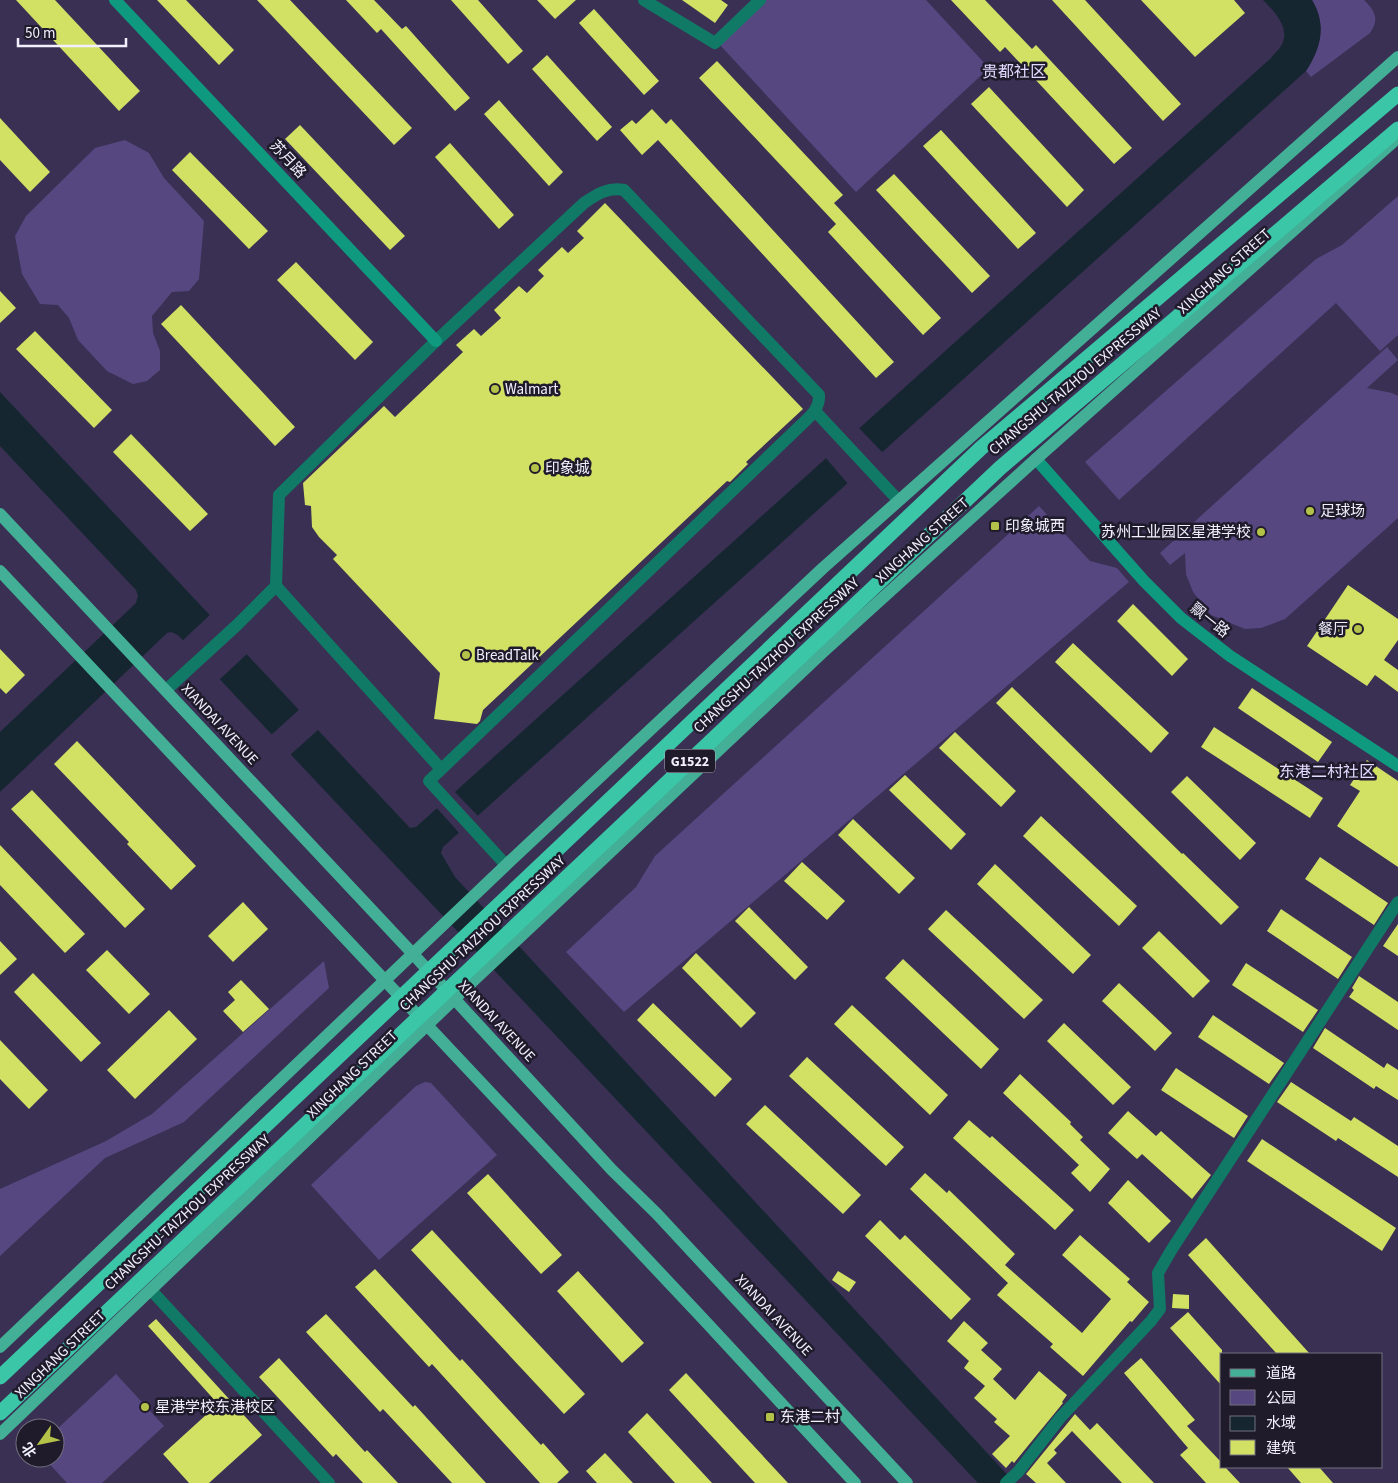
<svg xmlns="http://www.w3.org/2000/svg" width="1398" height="1483" font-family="'Source Sans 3','Noto Sans SC',sans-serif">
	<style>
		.green { fill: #574781 }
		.water { fill: #152630 }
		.pier { fill: #393053 }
		.building { fill: #d2e064 }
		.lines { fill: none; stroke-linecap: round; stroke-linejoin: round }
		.street { stroke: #117a66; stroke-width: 12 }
		.secondary { stroke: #0f9a80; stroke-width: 12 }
		.primary { stroke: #42af96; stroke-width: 12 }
		.highway { stroke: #3bc6a8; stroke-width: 15 }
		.poi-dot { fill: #b5c249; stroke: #1f1b2b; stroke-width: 2 }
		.labels { text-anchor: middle; stroke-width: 5; stroke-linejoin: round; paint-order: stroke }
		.shield { fill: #1f1b2b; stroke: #b3b0bf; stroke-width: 1 }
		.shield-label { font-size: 14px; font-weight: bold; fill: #f2f0fe }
		.street-label { font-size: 15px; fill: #f2f0fe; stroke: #1f1b2b }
		.poi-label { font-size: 15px; fill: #f2f0fe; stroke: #1f1b2b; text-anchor: start }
		.neighbourhood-label { font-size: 16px; fill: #e2daff; stroke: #1f1b2b }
	</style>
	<rect width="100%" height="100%" fill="#393053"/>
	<g class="green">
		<path d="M766 0H926L989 68 856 192 719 44Z"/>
		<path d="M1312 0H1364C1375 11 1380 19 1370 33L1311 77 1306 71C1321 48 1327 25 1312 0Z"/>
		<path d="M125 140 149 153 164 178 204 221 199 279 189 291 172 292 152 316 153 333 160 351V370L147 381 133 384 107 371 78 340 69 318 58 305 40 304 22 274 15 236 26 216 95 148Z"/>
		<path d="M1398 196V335L1380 351 1336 303 1119 500 1085 462 1316 259 1342 245Z"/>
		<path d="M1387 347 1398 360 1367 388 1392 393 1398 396V518L1285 619 1261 628 1245 629 1211 615 1193 592 1186 574 1185 553 1170 565 1160 553Z"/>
		<path d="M1039 506 1090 561 1117 568 1129 582 624 1012 566 952 636 887 655 856Z"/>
		<path d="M324 961 329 988 184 1122 105 1158 0 1256V1189L106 1141 152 1114Z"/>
		<path d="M425 1082 431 1083 497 1155 379 1260 311 1185 416 1086Z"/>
		<path d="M116 1374 164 1426 102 1483H67L44 1458H55V1431Z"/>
	</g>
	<path class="water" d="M1263 0H1312C1327 25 1321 48 1306 71L443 847 441 853 455 877 1015 1483H978L178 635 171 632 167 633 0 792V732L136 603 138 596 136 590 0 446V392L410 828 416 827 1271 58C1275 53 1281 48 1283 42 1289 26 1273 10 1263 0Z"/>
	<g class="pier">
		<path d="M857 426 884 454 849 485 824 456Z"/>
		<path d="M212 613 249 652 218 681 181 642Z"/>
		<path d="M301 708 320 728 289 756 270 736Z"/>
		<path d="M453 790 479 817 460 834 435 806Z"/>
	</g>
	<g class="building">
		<path d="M16 0H55L140 91 119 111Z"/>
		<path d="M157 0H186L234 50 219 65Z"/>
		<path d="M257 0H290L412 128 394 145Z"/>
		<path d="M346 0H374L402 29 406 26 470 98 455 111 381 29 377 33Z"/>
		<path d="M451 0H478L523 51 508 64Z"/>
		<path d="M537 0H576L555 19Z"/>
		<path d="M682 0H721L728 5 715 23Z"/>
		<path d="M951 0H985L1032 49 1036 45 1132 148 1114 164 1005 47 1000 52Z"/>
		<path d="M1052 0H1085L1181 104 1163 121Z"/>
		<path d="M1141 0H1234L1245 13 1195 57Z"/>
		<path d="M594 9 659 81 644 95 579 23Z"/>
		<path d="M547 55 612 127 597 141 532 69Z"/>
		<path d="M717 61 843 195 834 203 941 318 923 335 828 232 836 224 699 78Z"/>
		<path d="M989 87 1084 190 1067 207 971 104Z"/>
		<path d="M499 100 563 172 549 186 484 114Z"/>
		<path d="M652 109 666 124 671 119 894 362 876 378 658 140 642 155 620 130 632 120 636 124Z"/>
		<path d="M0 118 50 172 30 192 0 160Z"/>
		<path d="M300 125 405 236 390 250 285 139Z"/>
		<path d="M941 130 1036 233 1018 249 923 146Z"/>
		<path d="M450 143 514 215 499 229 435 157Z"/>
		<path d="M190 152 268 231 249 249 172 170Z"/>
		<path d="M894 174 990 276 972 293 876 190Z"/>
		<path d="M605 203 803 409 746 462 748 464 730 482 727 481 483 710 480 721 477 724 434 719 440 673 333 559 337 555 319 537 312 527 311 506 305 505 303 483 384 406 395 417 463 352 456 345 474 329 481 336 501 318 494 310 519 286 527 293 544 276 538 270 562 247 568 253 584 238 577 231Z"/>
		<path d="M296 262 373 342 355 360 277 280Z"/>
		<path d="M0 291 16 308 0 323Z"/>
		<path d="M181 305 295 427 275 446 161 324Z"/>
		<path d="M35 331 112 410 94 428 16 349Z"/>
		<path d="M131 434 208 514 190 531 113 452Z"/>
		<path d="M1348 585 1398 619V640L1384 660 1398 670V692L1375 675 1367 686 1307 646Z"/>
		<path d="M1133 604 1188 659 1172 676 1117 621Z"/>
		<path d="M1073 643 1169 733 1151 753 1055 662Z"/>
		<path d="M0 649 25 675 6 694 0 688Z"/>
		<path d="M1012 687 1182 854 1183 853 1239 907 1221 925 996 703Z"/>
		<path d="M1252 688 1332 742 1318 762 1238 708Z"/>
		<path d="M1214 727 1323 798 1310 818 1201 747Z"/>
		<path d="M955 732 1016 791 1001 807 939 748Z"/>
		<path d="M77 741 196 866 171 890 127 844 129 842 54 764Z"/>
		<path d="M1367 760 1398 781V867L1337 826 1360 791 1350 785Z"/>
		<path d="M905 775 966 834 951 850 889 790Z"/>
		<path d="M1187 776 1256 843 1240 860 1171 792Z"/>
		<path d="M32 790 145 909 125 928 11 809Z"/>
		<path d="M1041 816 1137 906 1119 926 1023 836Z"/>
		<path d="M853 819 915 878 899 894 838 835Z"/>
		<path d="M0 845 85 934 65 953 0 885Z"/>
		<path d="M1320 857 1388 903 1374 925 1305 879Z"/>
		<path d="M802 862 845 901 827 920 784 881Z"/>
		<path d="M995 864 1091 955 1073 974 977 884Z"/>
		<path d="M243 902 268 929 233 962 208 936Z"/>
		<path d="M749 907 808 967 795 980 735 921Z"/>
		<path d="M1281 909 1352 957 1338 979 1267 931Z"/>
		<path d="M946 910 1043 1000 1024 1019 928 929Z"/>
		<path d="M1398 924V956L1383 946Z"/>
		<path d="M1159 931 1210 981 1193 998 1142 948Z"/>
		<path d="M0 941 17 959 0 975Z"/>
		<path d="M107 950 150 994 129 1014 86 970Z"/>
		<path d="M696 953 756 1013 741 1028 682 968Z"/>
		<path d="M903 959 999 1049 981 1069 885 978Z"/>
		<path d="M1246 963 1318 1010 1303 1032 1232 985Z"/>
		<path d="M33 973 101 1043 81 1062 14 992Z"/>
		<path d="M1359 976 1398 1002V1030L1349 997 1354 990 1352 988Z"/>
		<path d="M241 980 269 1009 243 1032 223 1011 235 1000 228 992Z"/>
		<path d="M1119 983 1172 1033 1155 1051 1102 1001Z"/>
		<path d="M653 1003 732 1079 715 1097 637 1020Z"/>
		<path d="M852 1005 948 1095 930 1115 834 1024Z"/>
		<path d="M169 1010 197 1039 135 1099 107 1070Z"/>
		<path d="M1213 1015 1284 1063 1269 1084 1198 1037Z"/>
		<path d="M1064 1023 1131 1087 1113 1105 1047 1041Z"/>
		<path d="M1325 1028 1384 1068 1387 1063 1398 1070V1100L1376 1086 1374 1089 1313 1048Z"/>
		<path d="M0 1040 48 1090 29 1109 0 1079Z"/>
		<path d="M807 1057 904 1147 886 1166 789 1076Z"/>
		<path d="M1176 1068 1248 1116 1234 1138 1161 1090Z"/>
		<path d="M1020 1074 1071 1122 1070 1124 1083 1137 1080 1140 1110 1169 1090 1192 1071 1173 1079 1165 1003 1093Z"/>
		<path d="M1291 1082 1351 1121 1354 1117 1398 1146V1177L1338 1138 1336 1141 1277 1102Z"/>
		<path d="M765 1105 861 1195 843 1214 746 1124Z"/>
		<path d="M1128 1111 1156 1136 1161 1131 1211 1175 1192 1199 1142 1154 1137 1159 1108 1133Z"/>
		<path d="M969 1120 990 1138 992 1136 1074 1210 1055 1230 953 1138Z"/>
		<path d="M1262 1139 1396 1228 1382 1251 1247 1161Z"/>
		<path d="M925 1173 947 1193 949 1190 1015 1254 1005 1265 1082 1333 1111 1299 1062 1255 1080 1235 1130 1279 1127 1282 1149 1302 1132 1322 1130 1321 1083 1376 1050 1347 1053 1344 997 1295 1008 1283 910 1189Z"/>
		<path d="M488 1174 562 1255 541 1274 467 1193Z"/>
		<path d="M1128 1180 1171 1221 1149 1243 1108 1203Z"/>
		<path d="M880 1220 900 1240 905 1235 971 1299 951 1320 865 1236Z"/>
		<path d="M432 1230 585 1394 564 1414 411 1250Z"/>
		<path d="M1206 1238 1310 1354H1277L1188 1255Z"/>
		<path d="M375 1269 460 1361 462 1359 541 1445 543 1443 569 1472 557 1483H540L432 1364 429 1367 355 1287Z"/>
		<path d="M578 1271 644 1343 622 1363 557 1291Z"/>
		<path d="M838 1271 856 1282 849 1292 832 1280Z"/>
		<path d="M1173 1294 1189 1295V1309L1172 1308Z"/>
		<path d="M1188 1312 1222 1350V1386L1170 1328Z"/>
		<path d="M326 1314 413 1407 415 1405 486 1483H452L383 1409 380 1412 306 1332Z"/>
		<path d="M156 1319 262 1435 209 1483H189L163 1454 218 1404 148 1326Z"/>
		<path d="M964 1321 988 1343 981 1350 1002 1369 993 1379 1015 1400 1039 1371 1067 1395 1062 1402 1063 1403 1014 1463 1012 1461 1006 1468 992 1454 1010 1436 994 1422 997 1419 974 1398 985 1386 964 1368 969 1361 947 1341Z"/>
		<path d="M279 1358 365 1452 367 1450 398 1483H363L336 1454 333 1457 259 1377Z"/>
		<path d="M1141 1358 1195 1420 1187 1426 1222 1463V1467H1225L1240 1483H1206L1180 1455 1188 1448 1124 1373Z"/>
		<path d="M686 1373 788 1483H755L669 1390Z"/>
		<path d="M647 1413 712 1483H675L628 1432Z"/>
		<path d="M1075 1414 1090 1430 1097 1423 1154 1483H1122L1072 1431 1054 1450 1057 1453 1047 1463 1066 1483H1036L1026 1474Z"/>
		<path d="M605 1453 633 1483H597L586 1471Z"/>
		<path d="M1287 1467H1319L1333 1483H1301Z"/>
	</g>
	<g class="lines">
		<g class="street">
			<path d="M644 0 715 43 760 0"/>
			<path d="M815 411 898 500"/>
			<path d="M166 690 237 625 276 586"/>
			<path d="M441 769 276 586 279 495 436 341 584 203C597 194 608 187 624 190L819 395C820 410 809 417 800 426L429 781 506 865"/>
			<path d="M151 1290 329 1483"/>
			<path d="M1006 1483 1018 1472 1060 1418 1151 1321 1160 1309 1158 1273 1172 1249 1398 902"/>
		</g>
		<g class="secondary">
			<path d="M115 0 436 341"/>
			<path d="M1036 459 1144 581 1181 618 1230 656 1398 766"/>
		</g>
		<g class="primary">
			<path d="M0 514 413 954 612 1170 657 1214 907 1483"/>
			<path d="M0 571 706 1322 855 1483"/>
			<path d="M0 1347 506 865 823 568 1398 57"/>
			<path d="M0 1434 471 983 822 653 1036 459 1393 142"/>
		</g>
		<g class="highway">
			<path d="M0 1377 981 448 1398 94"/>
			<path d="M0 1413 1000 468 1398 129"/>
		</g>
	</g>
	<g class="poi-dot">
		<circle cx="495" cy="389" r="5"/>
		<circle cx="535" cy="468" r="5"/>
		<circle cx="1310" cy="511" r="5"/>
		<rect x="990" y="521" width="10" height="10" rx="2.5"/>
		<circle cx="1261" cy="532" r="5"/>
		<circle cx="1358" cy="629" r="5"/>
		<circle cx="466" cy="655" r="5"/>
		<circle cx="145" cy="1407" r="5"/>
		<rect x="765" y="1412" width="10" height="10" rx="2.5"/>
	</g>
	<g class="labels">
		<rect class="shield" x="665" y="749.5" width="50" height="23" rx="4"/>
		<g class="shield-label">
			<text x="690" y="766">G1522</text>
		</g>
		<g class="street-label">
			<text transform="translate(288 159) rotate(47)" y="5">苏月路</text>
			<text transform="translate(1224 271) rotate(-42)" y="5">XINGHANG STREET</text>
			<text transform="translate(1075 381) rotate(-40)" y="5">CHANGSHU-TAIZHOU EXPRESSWAY</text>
			<text transform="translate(922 540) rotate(-42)" y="5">XINGHANG STREET</text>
			<text transform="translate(1210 620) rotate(39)" y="5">飘一路</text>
			<text transform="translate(776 655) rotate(-43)" y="5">CHANGSHU-TAIZHOU EXPRESSWAY</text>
			<text transform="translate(220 724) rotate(47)" y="5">XIANDAI AVENUE</text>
			<text transform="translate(482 933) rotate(-43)" y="5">CHANGSHU-TAIZHOU EXPRESSWAY</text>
			<text transform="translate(497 1021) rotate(47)" y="5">XIANDAI AVENUE</text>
			<text transform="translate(352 1074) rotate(-44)" y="5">XINGHANG STREET</text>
			<text transform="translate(187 1212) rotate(-43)" y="5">CHANGSHU-TAIZHOU EXPRESSWAY</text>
			<text transform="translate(774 1315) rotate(47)" y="5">XIANDAI AVENUE</text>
			<text transform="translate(60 1354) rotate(-44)" y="5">XINGHANG STREET</text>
		</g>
		<g class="poi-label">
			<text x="505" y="394">Walmart</text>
			<text x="545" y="473">印象城</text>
			<text x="1320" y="516">足球场</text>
			<text x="1005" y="531">印象城西</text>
			<text x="1251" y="537" text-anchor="end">苏州工业园区星港学校</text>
			<text x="1348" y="634" text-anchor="end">餐厅</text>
			<text x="476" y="660">BreadTalk</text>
			<text x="155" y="1412">星港学校东港校区</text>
			<text x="780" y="1422">东港二村</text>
		</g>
		<g class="neighbourhood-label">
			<text x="1014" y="77">贵都社区</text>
			<text x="1327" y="777">东港二村社区</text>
		</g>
	</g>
	<rect x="1220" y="1353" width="162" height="115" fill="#1f1b2b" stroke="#73707f"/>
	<rect x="1230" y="1369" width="25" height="8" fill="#42af96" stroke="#73707f"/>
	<text x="1266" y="1378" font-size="15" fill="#f2f0fe">道路</text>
	<rect x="1230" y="1390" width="25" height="15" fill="#574781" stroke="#73707f"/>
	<text x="1266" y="1403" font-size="15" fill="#f2f0fe">公园</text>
	<rect x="1230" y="1416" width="25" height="15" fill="#152630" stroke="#73707f"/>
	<text x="1266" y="1428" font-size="15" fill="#f2f0fe">水域</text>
	<rect x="1230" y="1440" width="25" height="15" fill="#d2e064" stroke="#73707f"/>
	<text x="1266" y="1453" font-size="15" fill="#f2f0fe">建筑</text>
	<g transform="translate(40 1443) rotate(237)"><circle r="24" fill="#1f1b2b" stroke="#73707f"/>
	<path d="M0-4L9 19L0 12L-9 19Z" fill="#b5c249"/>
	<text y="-8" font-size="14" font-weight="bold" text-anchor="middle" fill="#f2f0fe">北</text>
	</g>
	<path d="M18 38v8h108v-8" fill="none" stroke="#f2f0fe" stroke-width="2.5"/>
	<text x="25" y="38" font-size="15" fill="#f2f0fe" stroke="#1f1b2b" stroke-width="4" paint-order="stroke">50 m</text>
</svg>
